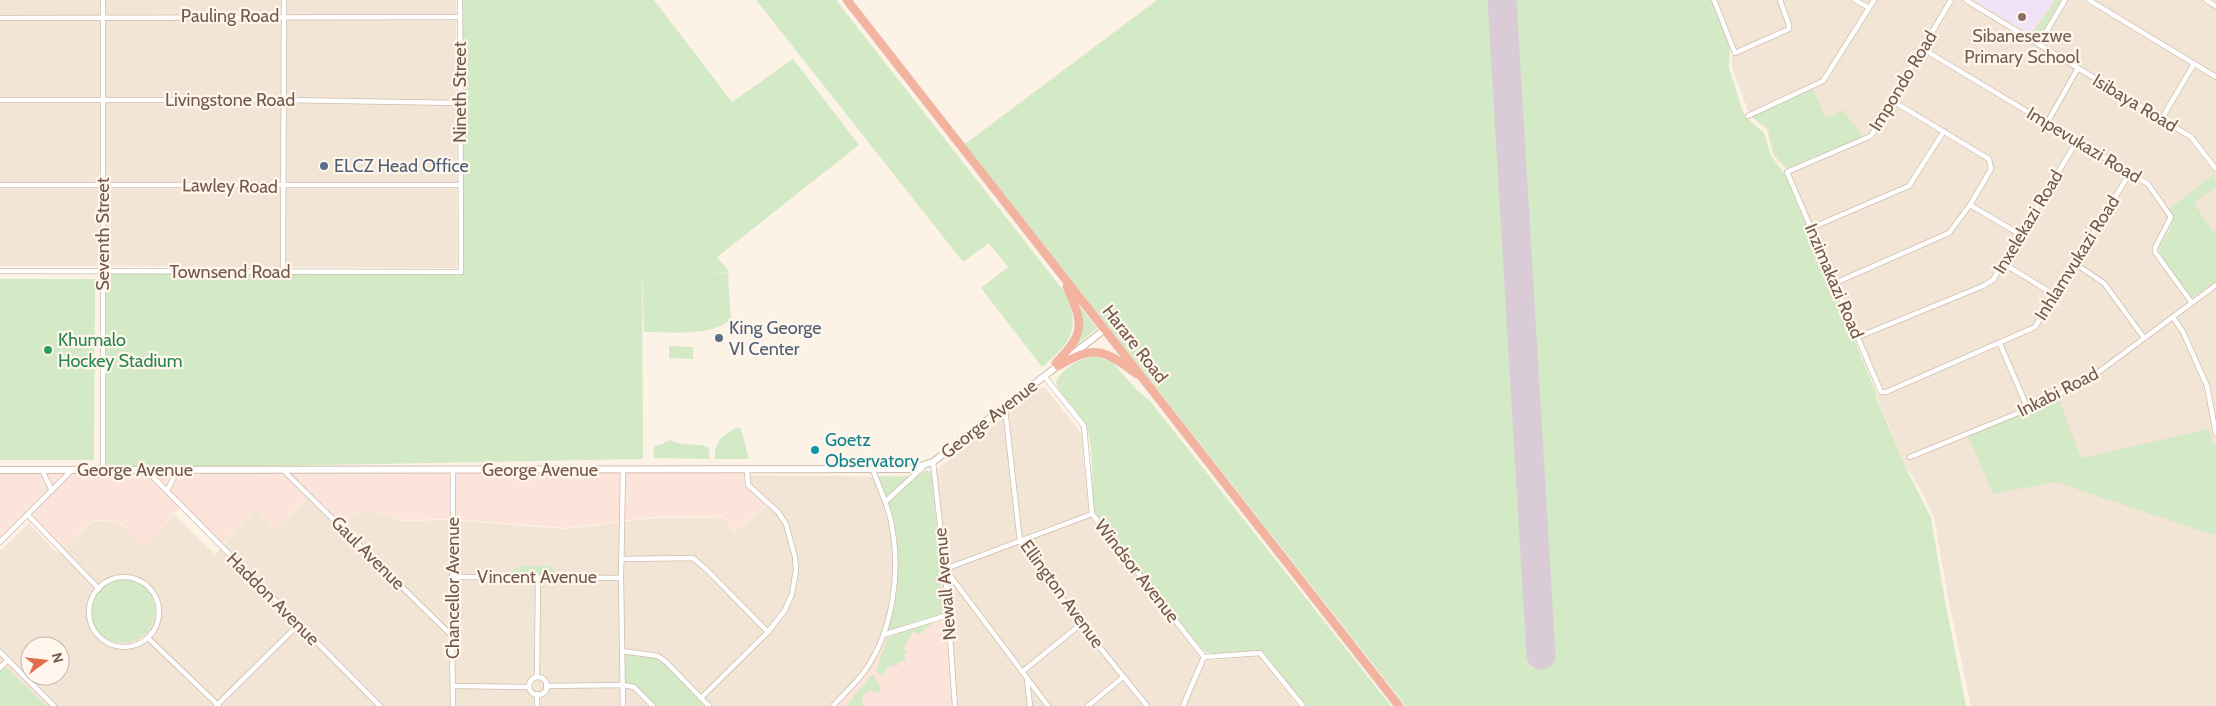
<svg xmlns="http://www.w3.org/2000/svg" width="2216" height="706" font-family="Cabin,sans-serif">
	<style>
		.residential { fill: #f3e5d5; fill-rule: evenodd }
		.commercial { fill: #fce4db }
		.education { fill: #f0e3f8 }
		.green { fill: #d4e9c5 }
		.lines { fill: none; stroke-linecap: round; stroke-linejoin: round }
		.runway { stroke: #d9ccd6; stroke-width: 29 }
		.street-casing { stroke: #cfbdaf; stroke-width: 6 }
		.secondary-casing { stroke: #d2bdad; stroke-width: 8 }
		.highway-casing { stroke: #d8d1cd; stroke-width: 9 }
		.street { stroke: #fff; stroke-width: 4.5 }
		.secondary { stroke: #fff; stroke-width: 6 }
		.highway { stroke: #f4b39f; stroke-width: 8 }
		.education-dot { fill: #8d6e63; stroke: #fff7ed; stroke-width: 2 }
		.service-dot { fill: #5c6f8a; stroke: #fff7ed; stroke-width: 2 }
		.leisure-dot { fill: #2e9e5b; stroke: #fff7ed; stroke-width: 2 }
		.culture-dot { fill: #0f9aa8; stroke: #fff7ed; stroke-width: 2 }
		.labels { text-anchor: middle; stroke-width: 4.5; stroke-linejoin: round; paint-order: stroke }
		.street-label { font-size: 18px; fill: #75594b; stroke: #fff7ed }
		.education-label { font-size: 18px; fill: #785e54; stroke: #fff7ed }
		.service-label { font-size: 18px; fill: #4e5e75; stroke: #fff7ed; text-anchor: start }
		.leisure-label { font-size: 18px; fill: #27864d; stroke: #fff7ed; text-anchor: start }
		.culture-label { font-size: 18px; fill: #0d838f; stroke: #fff7ed; text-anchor: start }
	</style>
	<rect width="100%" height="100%" fill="#fcf3e6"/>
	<g class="residential">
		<path d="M0 0H456L457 268 0 266Z"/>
		<path d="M1715 0H2216V706H1971L1948 598 1934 518 1921 490 1904 464 1877 397 1881 389 1789 173 1773 155 1767 130 1750 116 1732 68V56L1737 54Z"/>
		<path d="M1044 386 1081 433 1089 514 1204 661 1259 656 1298 706H0V551L29 523 57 553 93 521 115 522 123 525 143 545 174 515 215 554 255 510 275 530 308 498 337 528 365 508 404 521 448 520 566 529 655 518 724 517 733 533 770 503 750 484 748 475 909 477 924 474 939 468ZM30 646H60V676H30Z"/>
	</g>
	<g class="commercial">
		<path d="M744 472V480L746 486 767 505 733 532 724 516 655 517 566 528 448 519 404 520 365 508 340 525 310 495 275 530 255 510 221 546 182 506 143 545 123 524 115 521 93 520 62 548 28 514 0 541V473Z"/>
		<path d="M948 616 954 706H834L864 673 883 636Z"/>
	</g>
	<path class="education" d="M1974 0H2054L2030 34Z"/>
	<g class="green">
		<path d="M461 0H654L732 102 793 59 859 145 717 257 730 273 712 272 728 274 731 319C714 337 667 332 644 332L642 266 643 459 103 469 104 272 463 274Z"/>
		<path d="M756 0H836L1066 294C1081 331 1070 343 1042 367L981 288 1008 267 989 243 963 262Z"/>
		<path d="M1157 0H1711L1730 45 1729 68 1744 115 1764 133 1771 156 1785 174 1877 394 1876 397 1904 464 1931 518 1945 601 1966 706H1406L965 144Z"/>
		<path d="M2056 0H2061L2038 40 2031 35Z"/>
		<path d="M1813 89 1826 118 1843 110 1863 137 1787 168 1774 154 1768 129 1752 117Z"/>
		<path d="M2215 174 2216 186 2194 203 2213 232 2216 230V281L2191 298 2161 256 2159 247C2166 235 2179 222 2170 208Z"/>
		<path d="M0 279H95L94 460H0Z"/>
		<path d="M1075 301 1097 328 1076 346 1075 345Z"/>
		<path d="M669 346 693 347V359L669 358Z"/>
		<path d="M1093 356 1112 362 1136 389 1150 401 1391 706H1305L1262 652 1255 651 1214 654 1205 652 1180 624 1095 513 1093 507C1092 486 1094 445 1086 426 1079 410 1061 399 1056 382 1063 367 1078 360 1093 356Z"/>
		<path d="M2059 399 2081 458 2209 429 2213 444 2216 445V536L2055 482 1993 494 1968 436Z"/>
		<path d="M739 427 741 429 749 459H715C714 441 723 434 739 427Z"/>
		<path d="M671 440C683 448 697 441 709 448L710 459 653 458 654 447Z"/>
		<path d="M927 470 931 473 932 481 944 615 885 633 896 563 886 501 878 476C891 476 916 479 927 470Z"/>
		<path d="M519 566H550L560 576 507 575Z"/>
		<circle cx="123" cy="611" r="32"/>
		<path d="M933 622 919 635 913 632 903 649 909 653 905 654V661L898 662V666L891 665 886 669 885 672 879 675 876 670 888 637Z"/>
		<path d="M623 653 653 655 666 663 707 706H655L635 686 624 683Z"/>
		<path d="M5 666 46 706H0V671Z"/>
		<path d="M873 674 882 688 878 693 871 690 862 696 863 706H846Z"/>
	</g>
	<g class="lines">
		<path class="runway" d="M1502 0 1541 655"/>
		<g class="street-casing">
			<g id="street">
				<path d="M1714 0 1735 53 1789 29V25L1780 0"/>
				<path d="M1855 0 1869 8"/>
				<path d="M1951 0 1871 136 1787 172 1881 392H1886L2035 327 2130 173"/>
				<path d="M1966 0 2191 137 2216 169"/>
				<path d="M2089 0 2216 77"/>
				<path d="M2206 0 2216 6"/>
				<path d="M0 18 460 17"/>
				<path d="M2039 44 2065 0"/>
				<path d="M1923 49 2148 184 2171 217 2155 248V252L2192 303"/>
				<path d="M0 100H283L459 103"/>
				<path d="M1748 116 1823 81 1874 0"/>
				<path d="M2162 118 2194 64"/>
				<path d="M2047 123 2078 68"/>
				<path d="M0 185H460"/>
				<path d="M1970 205 2021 235"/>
				<path d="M1811 228 1909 186 1944 131"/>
				<path d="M2074 263 2104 283 2144 338"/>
				<path d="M2004 264 2055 295"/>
				<path d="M0 271 461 272 460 0"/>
				<path d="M283 271 284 0"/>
				<path d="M1835 283 1949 233 1970 205 1991 169 1989 159 1891 100"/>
				<path d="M2173 317 2183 332 2207 386 2216 434"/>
				<path d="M1858 337 1983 286 1993 280 2077 141"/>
				<path d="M2000 344 2028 409"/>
				<path d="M1044 376 1084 426 1092 514 1204 657 1260 653 1303 706"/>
				<path d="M1005 408 1020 542 1081 624 1147 706"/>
				<path d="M1910 457 2028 409 2085 382 2216 285"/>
				<path d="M933 462 945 569 955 706"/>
				<path d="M103 469V0"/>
				<path d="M42 470 52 491"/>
				<path d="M146 470 380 706"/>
				<path d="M284 471 452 636"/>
				<path d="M167 491 178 469"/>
				<path d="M885 502 923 467"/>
				<path d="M28 515 99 589"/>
				<path d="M0 542 72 470"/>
				<path d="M622 559 693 558 706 569 768 632"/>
				<path d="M452 577 621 578"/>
				<circle cx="124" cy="612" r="35"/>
				<path d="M883 635 948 615"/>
				<path d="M148 638 219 706"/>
				<path d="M622 651 658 656 666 662 709 706"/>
				<path d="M0 652 54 706"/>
				<path d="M0 668 8 660"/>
				<path d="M1022 672 1081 624"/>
				<path d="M537 677 538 578"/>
				<circle cx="538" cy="686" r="9"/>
				<path d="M1027 680 1030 706"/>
				<path d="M453 686 529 687"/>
				<path d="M546 686 623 685 634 687 653 706"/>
				<path d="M701 698 768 632 785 610 792 594 796 570 795 557 786 524 778 512 748 485 747 470"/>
				<path d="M216 706 298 625"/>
				<path d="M453 706 452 636 453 470"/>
				<path d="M537 706V694"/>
				<path d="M623 706 621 578 623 470"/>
				<path d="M833 706C843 695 855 684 864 672 894 630 901 571 891 521 887 503 879 487 873 470"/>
				<path d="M1048 706 945 569 1092 514"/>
				<path d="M1088 706 1123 677"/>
				<path d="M1183 706 1204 657"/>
			</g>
		</g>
		<g class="secondary-casing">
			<path id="secondary" d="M0 470 910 469 933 462 1104 330"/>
		</g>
		<g class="highway-casing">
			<g id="highway">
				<path d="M847 0 1399 706"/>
				<path d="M1056 363C1085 333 1084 325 1067 287"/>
				<path d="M1058 366C1095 344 1104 350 1137 374"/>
			</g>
		</g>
		<use href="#street" class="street"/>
		<use href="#secondary" class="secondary"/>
		<use href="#highway" class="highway"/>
	</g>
	<circle class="education-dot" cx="2022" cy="17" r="5"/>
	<g class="service-dot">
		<circle cx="324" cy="166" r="5"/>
		<circle cx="719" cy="338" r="5"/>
	</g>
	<circle class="leisure-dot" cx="48" cy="350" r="5"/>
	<circle class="culture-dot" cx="815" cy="450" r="5"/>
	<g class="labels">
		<g class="street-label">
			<text x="230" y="22">Pauling Road</text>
			<text transform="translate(1903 81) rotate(-59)" y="6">Impondo Road</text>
			<text transform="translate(460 92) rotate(-90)" y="6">Nineth Street</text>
			<text x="230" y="106">Livingstone Road</text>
			<text transform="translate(2135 103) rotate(31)" y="6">Isibaya Road</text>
			<text transform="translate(2084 145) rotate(31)" y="6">Impevukazi Road</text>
			<text transform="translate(230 186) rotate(1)" y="6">Lawley Road</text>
			<text transform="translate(2028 222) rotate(-59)" y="6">Inxelekazi Road</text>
			<text transform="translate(103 234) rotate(-90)" y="6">Seventh Street</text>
			<text transform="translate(2077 258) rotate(-58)" y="6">Inhlamvukazi Road</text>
			<text x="230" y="278">Townsend Road</text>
			<text transform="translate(1834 281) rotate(67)" y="6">Inzimakazi Road</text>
			<text transform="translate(1135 344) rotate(52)" y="6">Harare Road</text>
			<text transform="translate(2058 392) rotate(-27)" y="6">Inkabi Road</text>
			<text transform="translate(989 419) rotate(-38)" y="6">George Avenue</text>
			<text x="135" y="476">George Avenue</text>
			<text x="540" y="476">George Avenue</text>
			<text transform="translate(368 553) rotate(45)" y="6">Gaul Avenue</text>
			<text transform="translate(1137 571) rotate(52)" y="6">Windsor Avenue</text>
			<text x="537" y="583">Vincent Avenue</text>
			<text transform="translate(945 584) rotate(-95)" y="6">Newall Avenue</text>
			<text transform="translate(453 588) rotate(-90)" y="6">Chancellor Avenue</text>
			<text transform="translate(1062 594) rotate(54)" y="6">Ellington Avenue</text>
			<text transform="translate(273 599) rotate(45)" y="6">Haddon Avenue</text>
		</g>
		<g class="education-label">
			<text x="2022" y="42">Sibanesezwe<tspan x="2022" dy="21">Primary School</tspan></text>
		</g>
		<g class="service-label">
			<text x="334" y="172">ELCZ Head Office</text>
			<text x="729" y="334">King George<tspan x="729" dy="21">VI Center</tspan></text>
		</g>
		<g class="leisure-label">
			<text x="58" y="346">Khumalo<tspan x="58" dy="21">Hockey Stadium</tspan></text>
		</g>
		<g class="culture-label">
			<text x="825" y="446">Goetz<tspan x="825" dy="21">Observatory</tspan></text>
		</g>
	</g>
	<g transform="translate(45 661) rotate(75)"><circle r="24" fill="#fff7ed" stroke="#c8b8ac"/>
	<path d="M0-4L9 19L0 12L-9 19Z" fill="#e26d4f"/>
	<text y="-8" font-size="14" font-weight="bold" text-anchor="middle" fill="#75594b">N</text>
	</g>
</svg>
